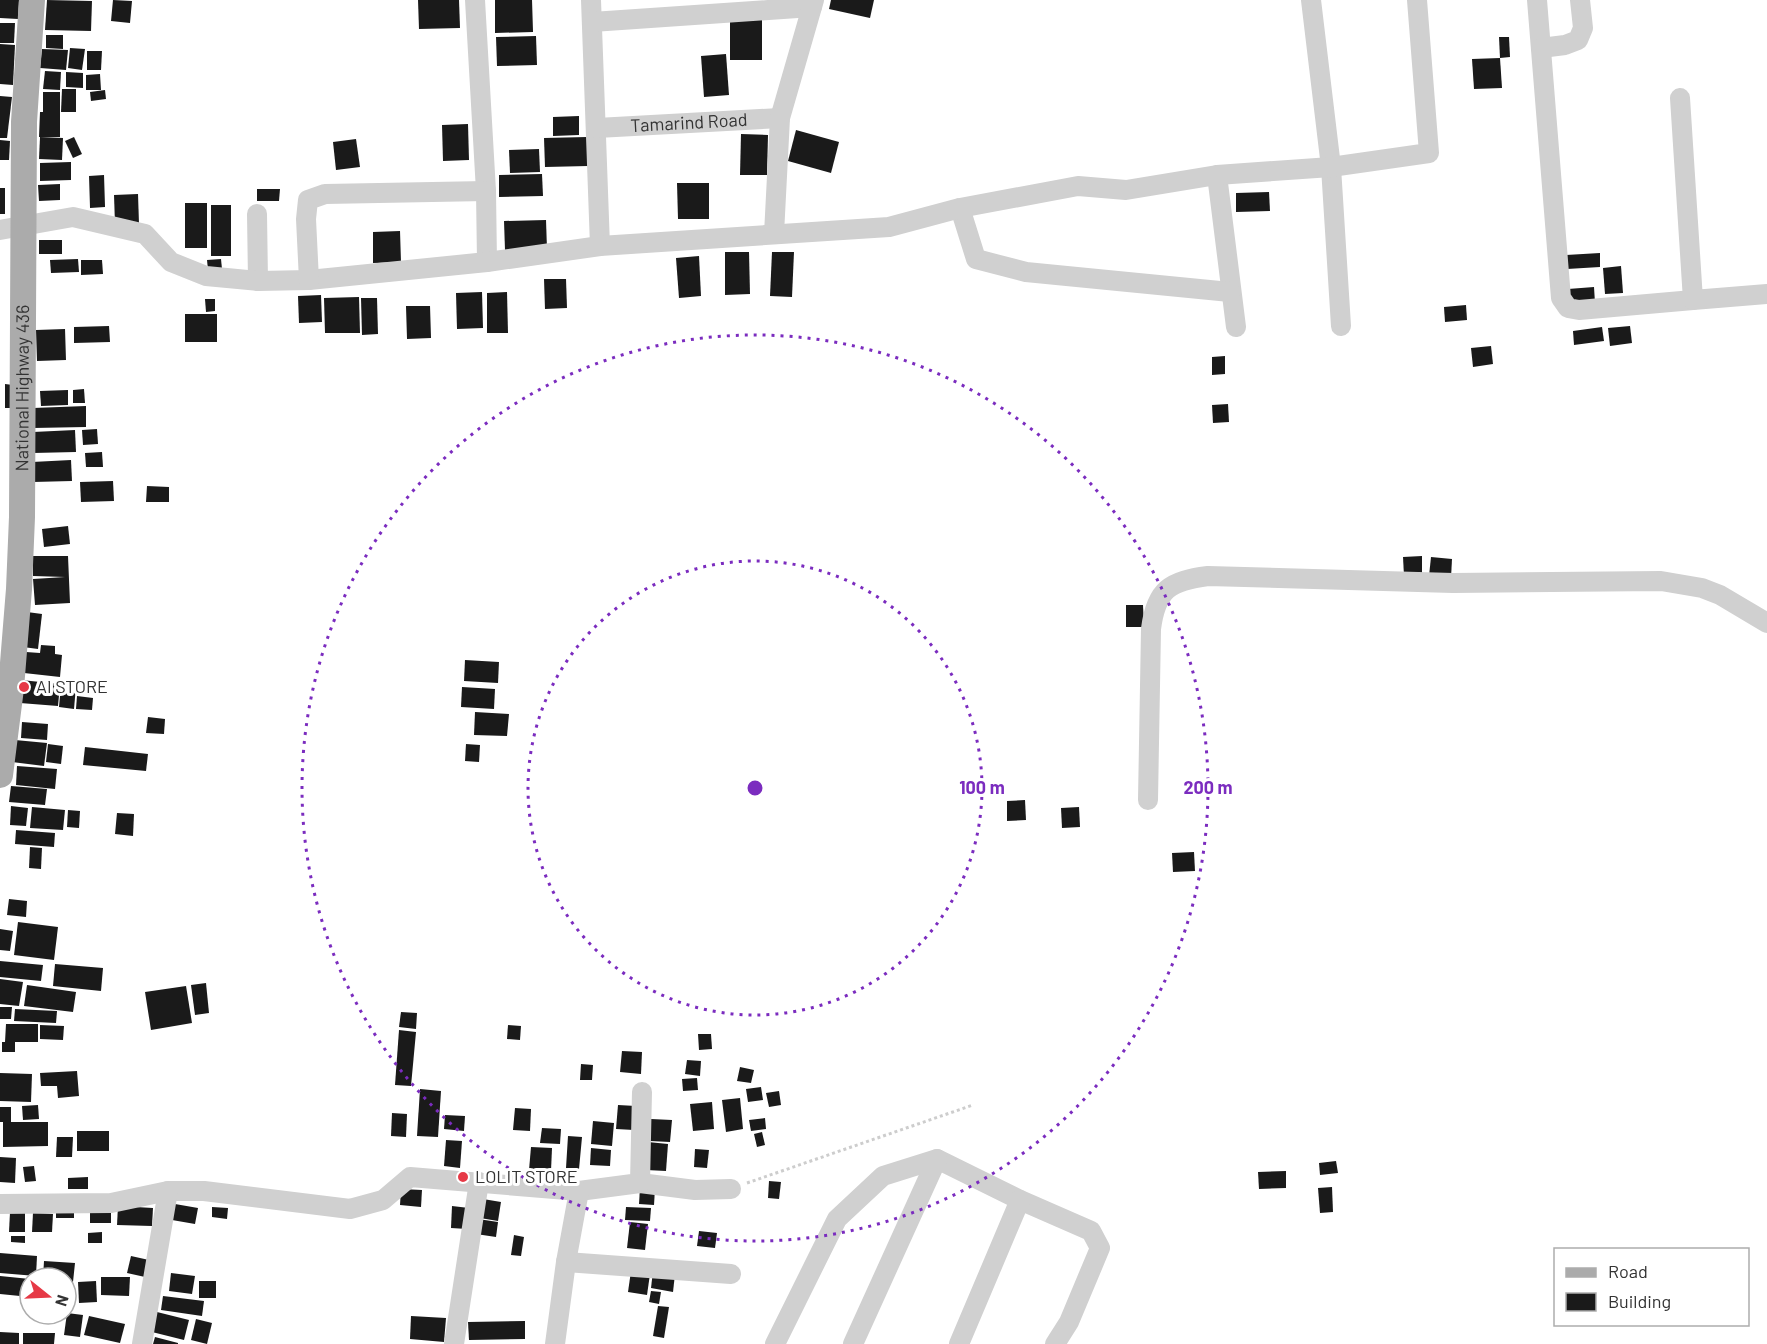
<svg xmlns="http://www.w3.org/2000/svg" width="1767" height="1344" font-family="Barlow,sans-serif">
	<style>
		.building { fill: #1a1a1a }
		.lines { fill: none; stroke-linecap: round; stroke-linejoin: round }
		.path { stroke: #cdcdcd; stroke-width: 3; stroke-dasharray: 3 3; stroke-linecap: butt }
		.minor { stroke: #d0d0d0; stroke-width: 20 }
		.major { stroke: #ababab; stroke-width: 26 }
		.ring { fill: none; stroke: #7b2cbf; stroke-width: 3; stroke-dasharray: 3 6 }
		.poi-dot { fill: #e63946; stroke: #fff; stroke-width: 2 }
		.labels { text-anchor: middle; stroke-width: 6; stroke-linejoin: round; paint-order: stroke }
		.street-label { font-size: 18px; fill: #333; stroke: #fff }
		.poi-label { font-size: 18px; fill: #333; stroke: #fff; text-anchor: start }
		.centre { fill: #7b2cbf; stroke: #fff; stroke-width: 3 }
		.ring-label { font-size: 18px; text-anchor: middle; font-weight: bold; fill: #7b2cbf; stroke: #fff; stroke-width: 6; stroke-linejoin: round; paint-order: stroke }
	</style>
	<rect width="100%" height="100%" fill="#fff"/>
	<g class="building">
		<path d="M0 0H19L18 19 0 18Z"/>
		<path d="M47 0 92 1 91 31 45 30Z"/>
		<path d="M113 0 132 1 130 23 111 21Z"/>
		<path d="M418 0H459L460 28 419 29Z"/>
		<path d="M495 0H532L533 32 495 33Z"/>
		<path d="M831 0H874L870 18 829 9Z"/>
		<path d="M762 15V60H730V16Z"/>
		<path d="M0 23H15L14 43H0Z"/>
		<path d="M46 35H63V49L46 48Z"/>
		<path d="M536 36 537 65 497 66 496 37Z"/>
		<path d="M1499 37H1509L1510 57 1500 58Z"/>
		<path d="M0 44 15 45 13 85 0 84Z"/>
		<path d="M70 48 85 49 82 70 68 68Z"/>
		<path d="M42 49 68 50 66 70 40 68Z"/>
		<path d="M87 51H102L101 70H87Z"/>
		<path d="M726 54 729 95 704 97 701 56Z"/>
		<path d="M1500 58 1502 88 1474 89 1472 59Z"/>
		<path d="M45 71 61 72 60 90 43 89Z"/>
		<path d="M66 72 83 73V88L66 87Z"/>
		<path d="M100 74 101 90H86V75Z"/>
		<path d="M62 89H76V112H61Z"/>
		<path d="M105 90 106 99 91 101 90 92Z"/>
		<path d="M43 92H60V137H39L40 112H43Z"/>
		<path d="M0 96 12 97 7 138H0Z"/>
		<path d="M579 116V135L553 136V117Z"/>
		<path d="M468 124 469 160 443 161 442 125Z"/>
		<path d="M796 130 839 142 831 173 788 161Z"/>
		<path d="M741 134 768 135 767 175H740Z"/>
		<path d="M40 137 63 138 62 160 39 159Z"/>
		<path d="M74 137 82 154 73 158 65 141Z"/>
		<path d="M587 137 588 166 545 167 544 138Z"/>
		<path d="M356 139 360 167 336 170 333 142Z"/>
		<path d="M0 140 10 141 9 160H0Z"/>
		<path d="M539 149 540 172 510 173 509 150Z"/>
		<path d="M71 162V180L40 181V163Z"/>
		<path d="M542 174 543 196 499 197V175Z"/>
		<path d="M104 175 105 207 90 208 89 176Z"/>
		<path d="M677 183H709V219H678Z"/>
		<path d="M60 184V200L39 201 38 185Z"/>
		<rect x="0" y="188" width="5" height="26"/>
		<path d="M257 189H280L279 201H257Z"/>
		<path d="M1269 192 1270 211 1236 212V193Z"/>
		<path d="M138 194 139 224H115L114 195Z"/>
		<rect x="185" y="203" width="22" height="45"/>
		<rect x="211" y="205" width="20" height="51"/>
		<path d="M546 220 547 249 505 250 504 221Z"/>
		<path d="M400 231 401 262 373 263V232Z"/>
		<rect x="39" y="240" width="23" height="14"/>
		<path d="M725 252H749L750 294 725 295Z"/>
		<path d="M772 252H794L792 297 770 296Z"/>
		<path d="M1600 253V267L1567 269 1566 255Z"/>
		<path d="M699 256 701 296 679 298 676 258Z"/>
		<path d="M78 259 79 272 51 273 50 260Z"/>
		<path d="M221 259 222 269 208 270 207 260Z"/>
		<path d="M81 260H102L103 274 81 275Z"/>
		<path d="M1621 266 1623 293 1605 294 1603 268Z"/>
		<path d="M544 279H566L567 308 545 309Z"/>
		<path d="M1594 287 1595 303 1569 305 1568 289Z"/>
		<path d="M482 292 483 328 457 329 456 293Z"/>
		<path d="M507 292 508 333H487V293Z"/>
		<path d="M321 295 322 322 299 323 298 296Z"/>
		<path d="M359 297 360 333H325L324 298Z"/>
		<path d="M361 298H377L378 334 362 335Z"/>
		<path d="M205 299H215V311L206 312Z"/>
		<path d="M1466 305 1467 320 1445 322 1444 307Z"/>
		<path d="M406 306H430L431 338 407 339Z"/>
		<rect x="185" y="314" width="32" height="28"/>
		<path d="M109 326 110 342 74 343V327Z"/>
		<path d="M1630 326 1632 343 1610 346 1608 328Z"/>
		<path d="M1602 327 1604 341 1574 345 1573 331Z"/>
		<path d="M65 329 66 360 37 361 36 330Z"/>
		<path d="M1491 346 1493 364 1473 367 1471 348Z"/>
		<path d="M1225 356V374L1212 375V357Z"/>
		<path d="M5 384 13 385 14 408H5Z"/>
		<path d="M84 389 85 403H73V390Z"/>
		<path d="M68 390V405L41 406 40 391Z"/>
		<path d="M1228 404 1229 422 1213 423 1212 405Z"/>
		<path d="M86 406V427L33 428V408Z"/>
		<path d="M97 429 98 444 83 445 82 430Z"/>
		<path d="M75 430 76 452 33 453V432Z"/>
		<path d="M102 452 103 467H86L85 453Z"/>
		<path d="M71 460 72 481 33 482 32 462Z"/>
		<path d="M113 481 114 501 81 502 80 482Z"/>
		<path d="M147 486 169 487V502H146Z"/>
		<path d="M68 526 70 544 44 547 42 529Z"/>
		<path d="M33 556H68L70 603 35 605 33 579 65 577 33 576Z"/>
		<path d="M1422 556V576H1404L1403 557Z"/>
		<path d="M1431 557 1452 559 1451 578 1429 576Z"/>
		<path d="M1126 605H1143L1144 627H1126Z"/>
		<path d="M27 612 42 614 38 649 23 647Z"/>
		<path d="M41 645 55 646V654L62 655 60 677 24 673 26 652 40 653Z"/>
		<path d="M465 660 499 662 498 683 464 681Z"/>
		<path d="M21 680 60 684 58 706 20 703Z"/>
		<path d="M61 685 76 686 74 709 59 707Z"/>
		<path d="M462 687 495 689 494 709 461 707Z"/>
		<path d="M77 696 93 698 92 710 76 709Z"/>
		<path d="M475 712 509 714 507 736 474 735Z"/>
		<path d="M148 717 165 719 164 734 146 733Z"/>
		<path d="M22 722 48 724 47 740 21 738Z"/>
		<path d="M15 740 47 743 44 766 12 762Z"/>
		<path d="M48 744 63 746 61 764 46 762Z"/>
		<path d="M466 744 480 745 479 762 465 761Z"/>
		<path d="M85 747 148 754 146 771 83 765Z"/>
		<path d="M17 766 57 769 55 789 16 785Z"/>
		<path d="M11 786 47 789 45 805 9 802Z"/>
		<path d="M1025 800 1026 820 1007 821V801Z"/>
		<path d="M11 806 28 808 26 826 10 825Z"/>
		<path d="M32 807 65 810 63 830 30 828Z"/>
		<path d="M1079 807 1080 827 1062 828 1061 808Z"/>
		<path d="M68 810 80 811 79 828 67 827Z"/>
		<path d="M117 813 134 814 133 836 115 834Z"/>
		<path d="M16 830 55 833 54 847 15 844Z"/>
		<path d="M30 847 42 848 41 869 29 868Z"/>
		<path d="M1194 852 1195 871 1173 872 1172 853Z"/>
		<path d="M9 899 27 901 26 917 7 915Z"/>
		<path d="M18 922 58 927 54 960 14 955Z"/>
		<path d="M0 929 13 931 10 951 0 950Z"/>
		<path d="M0 961 43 965 41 981 0 977Z"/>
		<path d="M55 964 103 968 101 991 53 986Z"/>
		<path d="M0 979 23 982 19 1006 0 1004Z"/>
		<path d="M206 983 209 1013 195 1015 191 985Z"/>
		<path d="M27 985 76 992 73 1012 24 1006Z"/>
		<path d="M186 986 192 1023 151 1030 145 992Z"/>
		<path d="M0 1007H12L11 1019H0Z"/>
		<path d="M15 1009 57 1011 56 1023 14 1021Z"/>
		<path d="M401 1012 417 1013 416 1029 399 1027Z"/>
		<path d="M6 1024H38V1042H15V1052H2V1042H5Z"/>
		<path d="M40 1025 64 1026 63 1040 40 1039Z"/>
		<path d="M508 1025 521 1026 520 1040 507 1039Z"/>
		<path d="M399 1030 416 1032 411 1086 395 1085Z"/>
		<path d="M698 1034H711L712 1049 699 1050Z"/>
		<path d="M622 1051 642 1052 641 1074 620 1072Z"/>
		<path d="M687 1060 701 1061 700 1076 685 1074Z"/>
		<path d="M581 1064 593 1065 592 1080H580Z"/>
		<path d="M740 1067 754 1070 751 1083 737 1081Z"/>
		<path d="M77 1071 79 1096 58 1098 57 1086H41L40 1073Z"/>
		<path d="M0 1073 32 1074 31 1102 0 1101Z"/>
		<path d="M697 1078 698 1090 683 1091 682 1079Z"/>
		<path d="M761 1087 763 1100 748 1102 746 1089Z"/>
		<path d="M420 1089 441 1091 438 1137 417 1136Z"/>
		<path d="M779 1091 781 1105 769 1107 766 1093Z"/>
		<path d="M740 1098 743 1129 726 1132 722 1100Z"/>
		<path d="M712 1102 714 1129 693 1131 690 1104Z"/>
		<path d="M38 1105 39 1119 23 1120 22 1106Z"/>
		<path d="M618 1105 636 1106 634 1130 616 1129Z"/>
		<path d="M0 1107H11V1122H48V1146L3 1147V1122H0Z"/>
		<path d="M515 1108 531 1109 530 1131 513 1130Z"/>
		<path d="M392 1113 407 1114 406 1137 391 1136Z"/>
		<path d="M445 1115 465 1116 464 1131 444 1129Z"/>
		<path d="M765 1118 766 1129 751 1131 749 1120Z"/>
		<path d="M651 1119 672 1120 670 1142 650 1141Z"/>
		<path d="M593 1121 614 1123 612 1146 591 1144Z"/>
		<path d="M542 1128 561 1129 560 1144 540 1143Z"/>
		<rect x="77" y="1131" width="32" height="20"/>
		<path d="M762 1132 765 1145 757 1147 754 1134Z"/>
		<path d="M568 1136 582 1137 579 1169 566 1168Z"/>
		<path d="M57 1137H73L72 1157H56Z"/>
		<path d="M446 1140 462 1141 460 1168 444 1166Z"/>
		<path d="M648 1142 668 1144 666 1171 646 1170Z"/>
		<path d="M531 1147 552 1148 551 1171 529 1170Z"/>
		<path d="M591 1148 611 1150 610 1166 590 1165Z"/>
		<path d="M695 1149 709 1150 707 1168 694 1167Z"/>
		<path d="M0 1157 16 1158 15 1183 0 1182Z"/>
		<path d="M1336 1161 1338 1173 1320 1175 1319 1163Z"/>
		<path d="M34 1166 36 1181 25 1182 23 1167Z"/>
		<path d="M1286 1171V1188L1259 1189 1258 1172Z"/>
		<path d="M88 1177V1189H68V1178Z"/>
		<path d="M769 1181 781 1182 779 1199 768 1198Z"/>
		<path d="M640 1187 655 1188 654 1205 639 1204Z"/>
		<path d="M1332 1187 1333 1212 1320 1213 1318 1188Z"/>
		<path d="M401 1189 422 1190 421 1207 400 1205Z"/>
		<path d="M483 1199 501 1202 498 1221 480 1218Z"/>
		<path d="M175 1204 198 1208 195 1224 172 1220Z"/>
		<path d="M118 1206 153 1208 152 1226 117 1225Z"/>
		<path d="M452 1206 469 1208 467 1229 451 1228Z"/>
		<path d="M212 1207 228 1208 227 1219 212 1217Z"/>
		<path d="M626 1207 651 1208 650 1221 625 1220Z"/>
		<rect x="90" y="1208" width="21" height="15"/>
		<rect x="56" y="1209" width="18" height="9"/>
		<path d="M10 1212H25V1232H9Z"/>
		<path d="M33 1213 53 1214 52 1232H32Z"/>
		<path d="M478 1219 498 1222 496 1237 476 1234Z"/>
		<path d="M630 1222 648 1224 645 1250 627 1248Z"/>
		<path d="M699 1231 717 1233 715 1248 697 1246Z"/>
		<path d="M102 1232V1243H88V1233Z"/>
		<path d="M514 1235 524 1237 521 1256 511 1255Z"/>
		<path d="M11 1236H25V1243L11 1242Z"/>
		<path d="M0 1253 37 1256 36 1276 0 1273Z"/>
		<path d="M131 1256 149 1260 145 1277 127 1273Z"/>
		<path d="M44 1261 75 1263 73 1282 66 1281V1278H43Z"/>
		<path d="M631 1271 650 1274 647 1295 628 1292Z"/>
		<path d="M653 1271 675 1274 673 1292 651 1288Z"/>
		<path d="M171 1273 195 1276 192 1294 169 1291Z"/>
		<path d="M0 1276 30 1279V1297L0 1294Z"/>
		<path d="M101 1277H130L129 1296 101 1295Z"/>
		<path d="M96 1281 97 1302 79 1303 78 1282Z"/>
		<rect x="199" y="1281" width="17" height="17"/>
		<path d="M651 1291 661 1292 659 1304 649 1302Z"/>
		<path d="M163 1296 204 1301 202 1316 161 1310Z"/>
		<path d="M658 1306 669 1307 664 1338 653 1336Z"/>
		<path d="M157 1312 189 1320 184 1340 152 1332Z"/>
		<path d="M67 1313 83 1315 80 1337 64 1335Z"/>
		<path d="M89 1316 125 1324 120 1343 84 1335Z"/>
		<path d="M411 1316 446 1318 444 1342 410 1339Z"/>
		<path d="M196 1319 212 1323 207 1344 191 1340Z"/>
		<path d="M525 1321V1339L469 1340 468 1322Z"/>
		<path d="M0 1332 19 1333V1344H0Z"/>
		<path d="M23 1333H55L54 1344H23Z"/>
		<path d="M155 1337 178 1343V1344H153Z"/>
	</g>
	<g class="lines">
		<path class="path" d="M747 1183 973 1105"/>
		<g class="minor">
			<path d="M475 0 486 191 487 262"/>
			<path d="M591 0 600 246"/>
			<path d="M1311 0 1331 167 1341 326"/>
			<path d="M1537 0 1561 298 1568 308 1579 310 1693 300"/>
			<path d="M592 22 812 7"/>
			<path d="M1541 48 1565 45 1578 40 1583 28 1580 0"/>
			<path d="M1680 98 1693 300 1767 294"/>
			<path id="s1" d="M597 128 780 118"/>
			<path d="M1217 175 1236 327"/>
			<path d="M960 208 976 259 1026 272 1230 292"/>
			<path d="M257 214 258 281"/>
			<path d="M0 230 73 217 145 234 171 262 206 276 258 281 309 280 487 262 600 246 889 227 960 208 1078 186 1126 190 1217 175 1331 167 1429 153 1417 0"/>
			<path d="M774 234 780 118 814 0"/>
			<path d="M309 280 306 219 308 200 325 194 486 191"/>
			<path d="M1148 800 1151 629C1156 589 1170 581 1208 576L1453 583 1661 581 1702 588 1720 595 1767 623"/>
			<path d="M640 1183 695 1190 731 1189"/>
			<path d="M0 1204 111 1203 168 1191H204L350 1209 383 1200 410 1177 579 1191 640 1183 642 1092"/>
			<path d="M566 1262 731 1274"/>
			<path d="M142 1344 168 1191"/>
			<path d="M454 1344 479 1182"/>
			<path d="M555 1344 566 1262 579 1191"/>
			<path d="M775 1344 837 1219 883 1176 937 1159 1020 1200 1091 1231 1100 1248 1069 1322 1055 1344"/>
			<path d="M853 1344 937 1159"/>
			<path d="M959 1344 1020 1200"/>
		</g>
		<path class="major" id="s2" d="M0 775 11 688 19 589 22 517 24 122 32 0"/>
	</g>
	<g class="ring">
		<circle cx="755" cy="788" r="227"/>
		<circle cx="755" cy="788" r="453"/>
	</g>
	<g class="poi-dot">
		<circle cx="24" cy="687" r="6"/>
		<circle cx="463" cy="1177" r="6"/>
	</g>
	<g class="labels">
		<g class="street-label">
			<text dy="6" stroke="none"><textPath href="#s1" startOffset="92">Tamarind Road</textPath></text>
			<text dy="6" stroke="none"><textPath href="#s2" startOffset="388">National Highway 436</textPath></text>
		</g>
		<g class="poi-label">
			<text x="36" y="693">AI STORE</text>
			<text x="475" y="1183">LOLIT STORE</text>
		</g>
	</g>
	<circle cx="755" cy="788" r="9" class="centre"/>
	<g class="ring-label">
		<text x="982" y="794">100 m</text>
		<text x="1208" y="794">200 m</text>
	</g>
	<rect x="1554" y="1248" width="195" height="78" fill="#ffffff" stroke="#adadad" stroke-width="1.5"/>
	<rect x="1566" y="1268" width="30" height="9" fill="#ababab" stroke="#adadad" stroke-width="1.5"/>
	<text x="1608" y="1278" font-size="18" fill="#333333">Road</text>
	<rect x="1566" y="1293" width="30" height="18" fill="#1a1a1a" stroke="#adadad" stroke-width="1.5"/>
	<text x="1608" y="1308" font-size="18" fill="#333333">Building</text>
	<g transform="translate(48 1296) rotate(108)"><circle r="28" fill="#ffffff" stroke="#adadad" stroke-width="1.5"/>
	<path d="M0-4.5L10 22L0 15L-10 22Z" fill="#e63946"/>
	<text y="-9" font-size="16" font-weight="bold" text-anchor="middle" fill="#333333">N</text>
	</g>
</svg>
